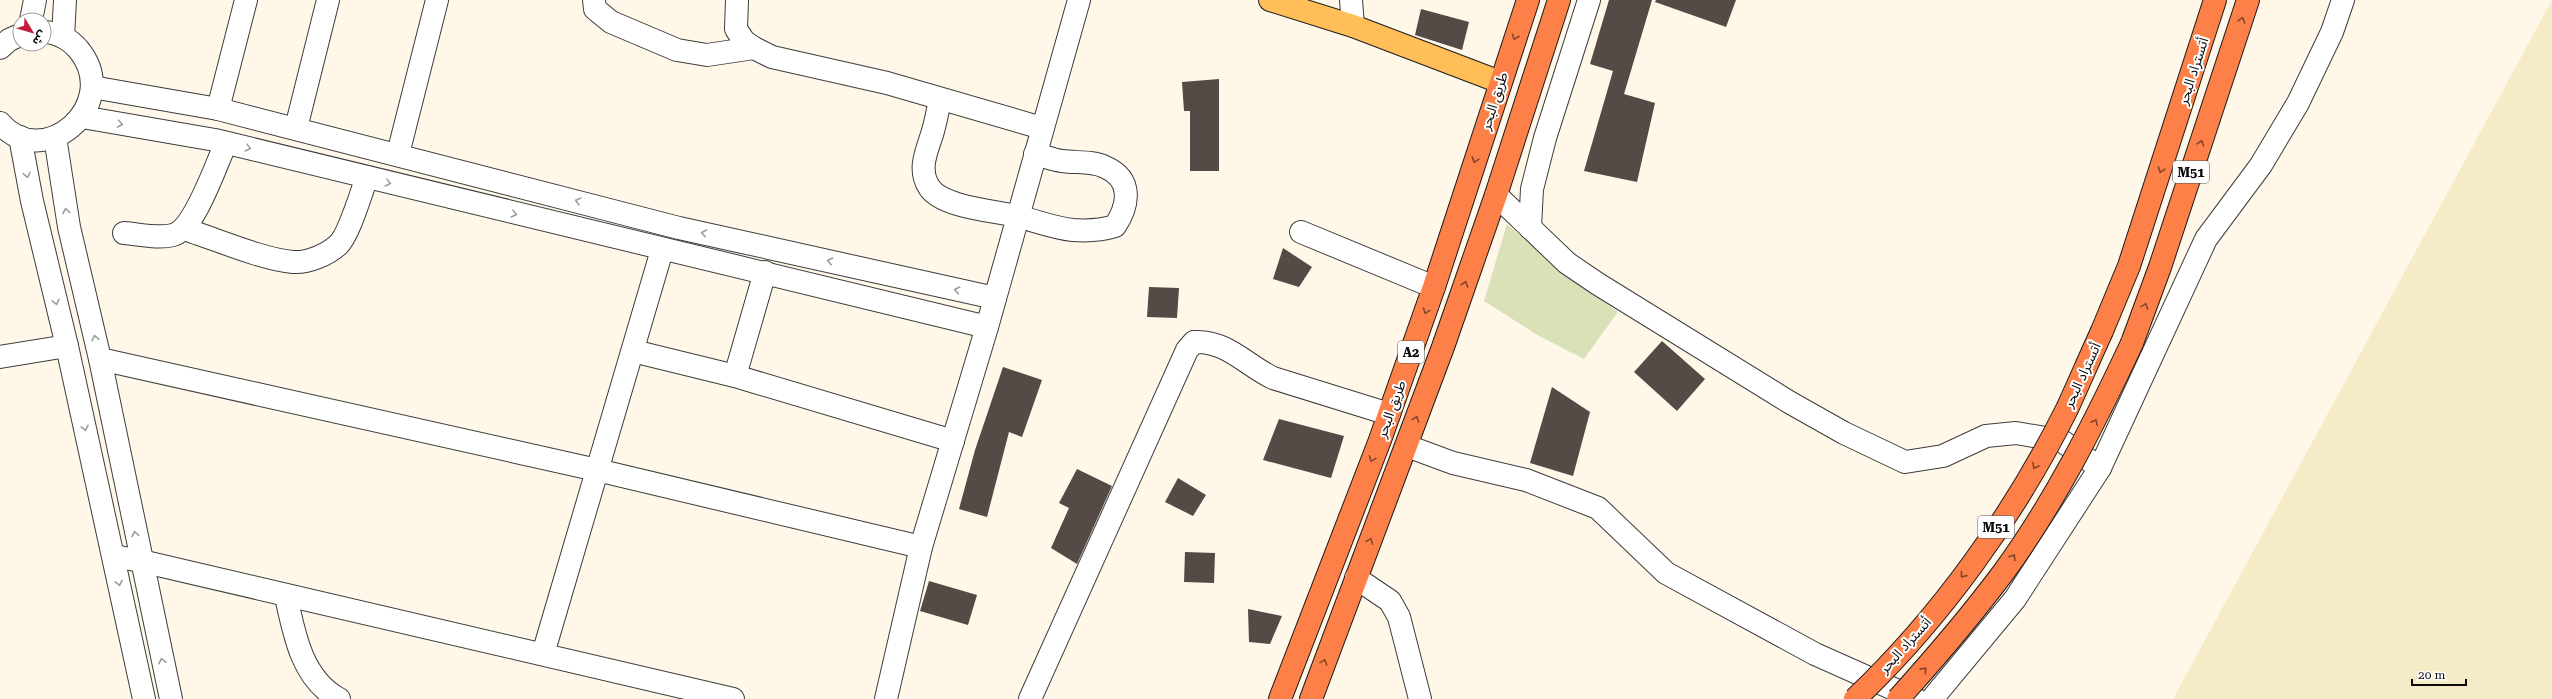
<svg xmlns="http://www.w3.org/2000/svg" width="2552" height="699" font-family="'Roboto Serif','Noto Sans Arabic',serif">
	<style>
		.farmland { fill: #f6ebc7 }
		.cemetery { fill: #dae1b9 }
		.building { fill: #544a46 }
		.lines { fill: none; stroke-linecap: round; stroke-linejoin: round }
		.minor-casing { stroke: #3d3d3d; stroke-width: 24 }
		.major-casing { stroke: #1b1b1b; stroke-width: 24 }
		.highway-casing { stroke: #1b1b1b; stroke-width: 24 }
		.minor { stroke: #fff; stroke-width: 22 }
		.major { stroke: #ffbe58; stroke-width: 22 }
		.highway { stroke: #fd8048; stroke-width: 22 }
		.highway-bridge-casing { stroke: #1b1b1b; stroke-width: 24; stroke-linecap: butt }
		.highway-bridge { stroke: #fd8048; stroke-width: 22 }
		.oneway { stroke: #844529 }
		.oneway2 { stroke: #9d9d9d }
		.labels { text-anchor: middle; stroke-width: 4; stroke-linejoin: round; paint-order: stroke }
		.shield { fill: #fff; stroke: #545454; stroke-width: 1 }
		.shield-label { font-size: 13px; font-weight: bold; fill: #0a0a0a }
		.street-label { font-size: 14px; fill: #0a0a0a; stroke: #fff }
	</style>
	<rect width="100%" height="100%" fill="#fff7e8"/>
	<path class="farmland" d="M2552 0V699H2173Z"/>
	<path class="cemetery" d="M1507 224 1559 269 1618 312 1584 359 1539 336 1484 301Z"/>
	<g class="building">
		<path d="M1609 0H1652L1624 94 1655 103 1637 182 1584 171 1613 71 1590 64Z"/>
		<path d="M1656 0H1736L1726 27 1655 2Z"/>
		<path d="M1421 9 1469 22 1462 50 1415 35Z"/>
		<path d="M1219 79V171H1190V111H1184L1182 82Z"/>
		<path d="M1283 248 1312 267 1299 287 1273 279Z"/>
		<path d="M1149 287 1179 288 1177 318 1147 317Z"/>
		<path d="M1662 341 1705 379 1677 411 1634 372Z"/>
		<path d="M1003 367 1042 380 1022 437 1009 432 987 517 959 509 975 450Z"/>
		<path d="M1552 387 1590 412 1573 476 1530 463Z"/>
		<path d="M1279 419 1344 436 1331 478 1263 460Z"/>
		<path d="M1077 469 1112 486 1077 564 1051 548 1069 508 1059 503Z"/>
		<path d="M1178 478 1206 495 1193 516 1165 502Z"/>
		<path d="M1185 552 1215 553 1214 583 1184 582Z"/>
		<path d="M929 581 977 595 968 625 920 611Z"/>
		<path d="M1248 609 1282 616 1270 644 1249 642Z"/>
	</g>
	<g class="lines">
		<g class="minor-casing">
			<g id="minor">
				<path d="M594 0 595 9 611 22 677 50 707 55 754 48"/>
				<path d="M737 0 736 29 744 41 754 48 772 57 887 83 1042 128"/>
				<path d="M1351 0 1353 26"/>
				<path d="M31 20 35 0"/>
				<path d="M63 37 65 0"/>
				<path d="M0 48 9 40 20 35"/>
				<path d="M92 87 218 109 679 228 995 298"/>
				<path d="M940 99C938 109 936 121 933 131 928 149 917 168 929 187 941 207 995 211 1017 216 1036 221 1054 228 1073 230 1087 231 1102 230 1115 226 1129 205 1133 179 1105 167 1093 161 1076 163 1062 161 1053 160 1044 156 1035 154"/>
				<path d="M218 109 246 0"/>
				<path d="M82 117 215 140 987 327"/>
				<path d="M0 123C43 173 123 105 79 50 71 40 57 32 44 32"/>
				<path d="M296 128 328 0"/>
				<path d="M20 137 32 201 67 346 144 699"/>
				<path d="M55 137 69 227 100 359 171 699"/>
				<path d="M398 154 437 0"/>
				<path d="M1496 195 1567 263 1598 284 1789 402 1844 433 1905 462 1943 456 1986 436 2016 433 2062 441 2100 468 2206 239 2261 165 2298 103 2332 32 2343 0"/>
				<path d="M1530 228 1532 189 1545 138 1589 0"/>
				<path d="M184 229C213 238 264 260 293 262 308 263 327 255 338 245 349 235 361 193 367 177"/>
				<path d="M1301 232 1434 287"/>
				<path d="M124 233C139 234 158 239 173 235 195 229 216 164 226 143"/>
				<path d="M633 351 735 376 953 441"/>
				<path d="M0 357 67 346"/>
				<path d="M100 359 597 470 921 547"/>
				<path d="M735 376 765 272"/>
				<path d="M1407 446 1453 463 1526 480 1598 508 1666 573 1815 654 1916 699"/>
				<path d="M114 556 141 561 733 699"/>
				<path d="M1356 578 1390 601 1399 617 1420 699"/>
				<path d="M286 596C294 634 302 679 339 699"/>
				<path d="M543 654 662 250"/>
				<path d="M886 699 921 547 987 327 1079 0"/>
				<path d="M1030 699 1187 350 1194 342C1226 340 1246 365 1273 378L1389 414"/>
				<path d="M1932 699 2015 599 2100 468"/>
			</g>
		</g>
		<g class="major-casing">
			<path id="major" d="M1270 0 1353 26 1500 82"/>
		</g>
		<g class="highway-casing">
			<g id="highway">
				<path d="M2102 331 2129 266 2215 0"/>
				<path d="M2132 343 2160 267 2248 0"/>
				<path d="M1280 699 1380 440 1434 287 1528 0"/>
				<path d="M1311 699 1443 347 1496 195 1559 0"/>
			</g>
		</g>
		<use href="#minor" class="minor"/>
		<use href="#major" class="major"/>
		<use href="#highway" class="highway"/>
		<g class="highway-bridge-casing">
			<g id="highway-bridge">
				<path d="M1855 699C1941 617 2014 515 2067 409 2079 383 2090 357 2102 331"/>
				<path d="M1898 699C1935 658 1970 617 2003 573 2055 502 2095 422 2132 343"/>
			</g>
		</g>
		<use href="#highway-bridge" class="highway-bridge"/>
	</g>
	<defs><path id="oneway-chevron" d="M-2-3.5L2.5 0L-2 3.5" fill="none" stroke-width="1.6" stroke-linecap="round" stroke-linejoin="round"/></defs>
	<g class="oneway">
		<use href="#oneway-chevron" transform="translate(2242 20) rotate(-71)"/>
		<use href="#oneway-chevron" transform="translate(1515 37) rotate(109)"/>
		<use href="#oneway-chevron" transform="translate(2201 143) rotate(-72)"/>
		<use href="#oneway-chevron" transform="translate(1475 160) rotate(108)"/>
		<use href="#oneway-chevron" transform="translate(2161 170) rotate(108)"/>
		<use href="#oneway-chevron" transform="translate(1465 284) rotate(-71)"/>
		<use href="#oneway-chevron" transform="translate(2145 306) rotate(-69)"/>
		<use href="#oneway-chevron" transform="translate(1426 311) rotate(110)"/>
		<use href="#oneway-chevron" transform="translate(1416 419) rotate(-70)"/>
		<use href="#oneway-chevron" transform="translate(2095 422) rotate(-63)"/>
		<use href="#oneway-chevron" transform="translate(1372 459) rotate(111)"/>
		<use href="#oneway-chevron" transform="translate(2035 466) rotate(119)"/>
		<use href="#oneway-chevron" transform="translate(1370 541) rotate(-69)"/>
		<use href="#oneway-chevron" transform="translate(2013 557) rotate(-57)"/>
		<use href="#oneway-chevron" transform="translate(1963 575) rotate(128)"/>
		<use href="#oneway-chevron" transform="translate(1324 662) rotate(-70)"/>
		<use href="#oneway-chevron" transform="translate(1924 670) rotate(-48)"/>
	</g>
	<g class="oneway2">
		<use href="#oneway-chevron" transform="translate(120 124) rotate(10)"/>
		<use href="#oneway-chevron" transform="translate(248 148) rotate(14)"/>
		<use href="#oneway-chevron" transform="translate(27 175) rotate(79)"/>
		<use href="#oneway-chevron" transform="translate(388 183) rotate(14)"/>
		<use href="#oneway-chevron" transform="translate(578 201) rotate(-165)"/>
		<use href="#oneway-chevron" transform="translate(66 211) rotate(-99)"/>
		<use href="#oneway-chevron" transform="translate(514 214) rotate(14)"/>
		<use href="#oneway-chevron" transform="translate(704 233) rotate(-167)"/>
		<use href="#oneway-chevron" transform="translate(830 261) rotate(-167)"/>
		<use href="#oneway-chevron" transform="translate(957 290) rotate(-167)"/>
		<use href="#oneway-chevron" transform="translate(56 302) rotate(76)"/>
		<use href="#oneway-chevron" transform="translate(95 338) rotate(-103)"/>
		<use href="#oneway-chevron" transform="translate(85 428) rotate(78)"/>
		<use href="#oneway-chevron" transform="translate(135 534) rotate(-101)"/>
		<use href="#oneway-chevron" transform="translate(119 583) rotate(78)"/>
		<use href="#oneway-chevron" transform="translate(162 661) rotate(-102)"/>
	</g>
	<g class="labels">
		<g class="shield">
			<rect x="2173" y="161" width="36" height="22" rx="3"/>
			<rect x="1398" y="341" width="26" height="22" rx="3"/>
			<rect x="1978" y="516" width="36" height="22" rx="3"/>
		</g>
		<g class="shield-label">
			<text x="2191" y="177">M51</text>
			<text x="1411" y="357">A2</text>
			<text x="1996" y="532">M51</text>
		</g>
		<g class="street-label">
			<text transform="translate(2193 71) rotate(-72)" y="5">أتستراد البحر</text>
			<text transform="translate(1494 101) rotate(-72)" y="5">طريق البحر</text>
			<text transform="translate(2082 375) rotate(-65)" y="5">أتستراد البحر</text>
			<text transform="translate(1391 409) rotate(-70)" y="5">طريق البحر</text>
			<text transform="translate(1905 645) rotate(-48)" y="5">أتستراد البحر</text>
		</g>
	</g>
	<g transform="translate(32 32) rotate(128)"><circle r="19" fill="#ffffff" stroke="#9d9d9d"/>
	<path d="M0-3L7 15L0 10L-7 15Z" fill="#c11c3c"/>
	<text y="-6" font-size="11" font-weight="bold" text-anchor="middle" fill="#0a0a0a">ش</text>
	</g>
	<path d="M2412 679v6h54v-6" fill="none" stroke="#0a0a0a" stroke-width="2"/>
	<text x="2418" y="679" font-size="12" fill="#0a0a0a" stroke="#ffffff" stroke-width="3" paint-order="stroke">20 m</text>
</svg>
